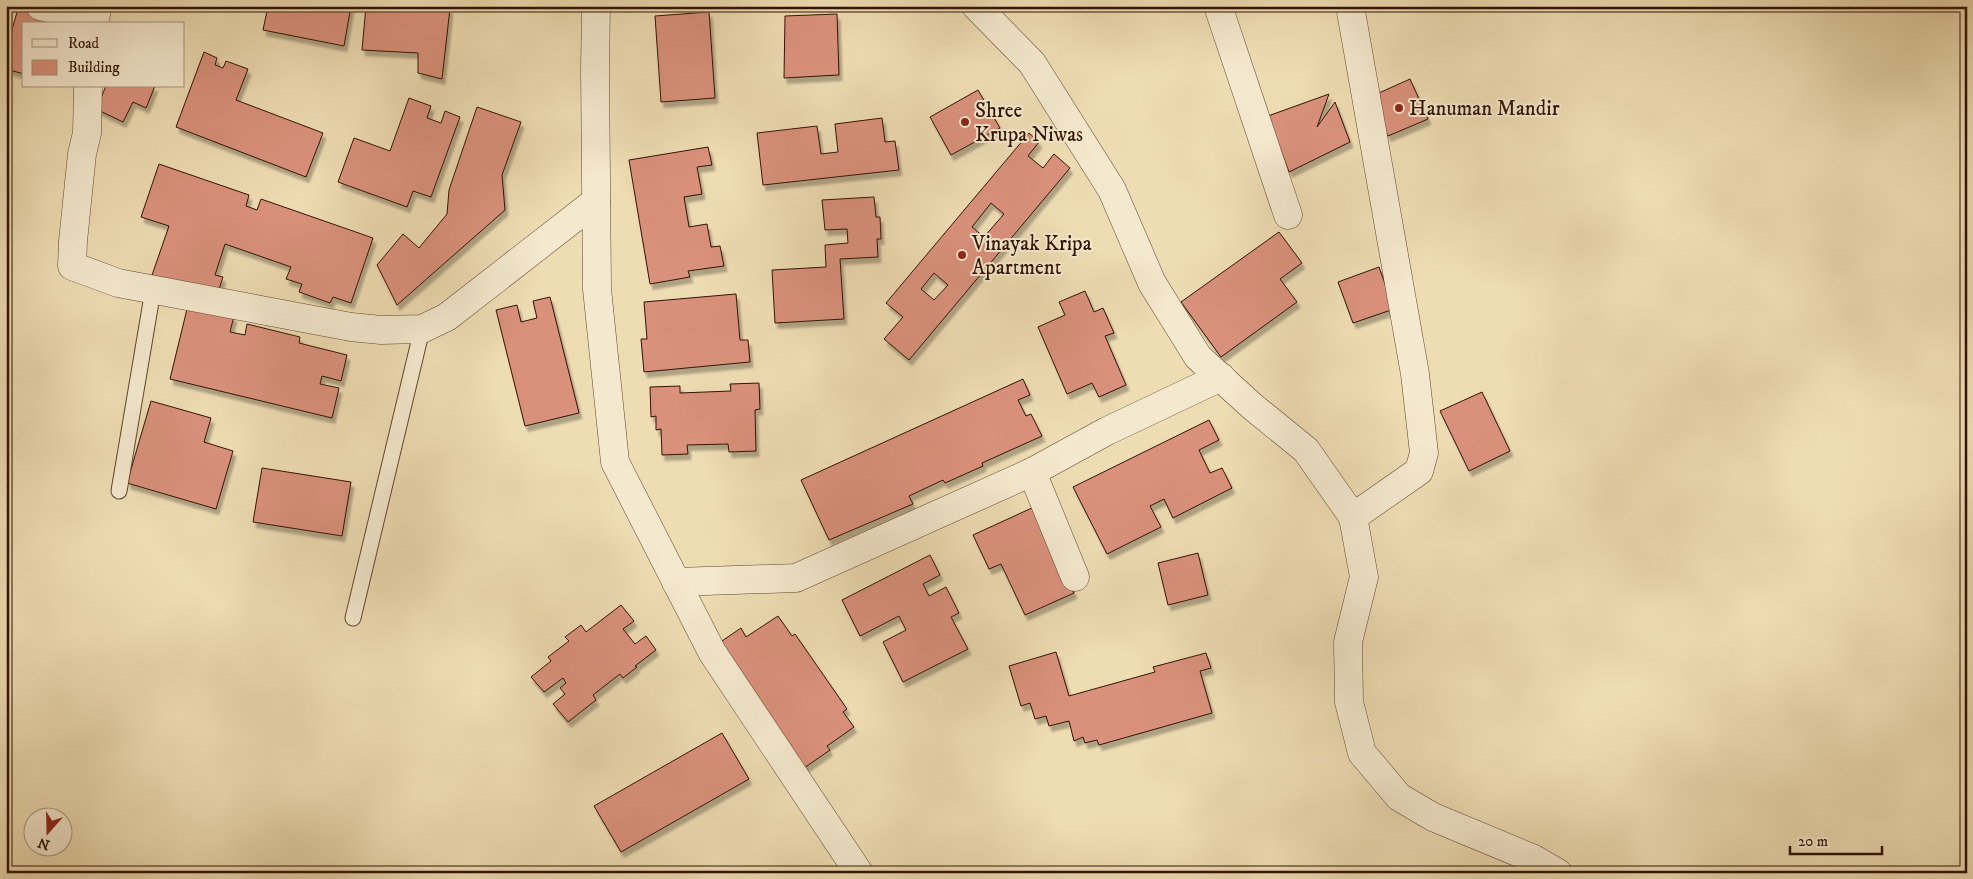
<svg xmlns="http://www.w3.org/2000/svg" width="1973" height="879" font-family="'IM FELL DW Pica',serif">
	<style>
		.building { fill: #da917c; stroke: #301302; fill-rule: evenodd; filter: url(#shadow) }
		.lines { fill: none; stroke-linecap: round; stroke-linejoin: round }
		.lane-casing { stroke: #60452e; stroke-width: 17 }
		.street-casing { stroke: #60452e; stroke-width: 29 }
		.lane { stroke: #f4e8ce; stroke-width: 15 }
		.street { stroke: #f4e8ce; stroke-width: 28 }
		.poi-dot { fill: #8f2418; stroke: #f4e8ce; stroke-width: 2 }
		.labels { text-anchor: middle; stroke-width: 4; stroke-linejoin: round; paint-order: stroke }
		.poi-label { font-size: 21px; fill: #301302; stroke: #f4e8ce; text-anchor: start }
	</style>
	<defs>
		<filter id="shadow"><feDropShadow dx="3" dy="5.5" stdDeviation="1" flood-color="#0004"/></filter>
	</defs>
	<rect width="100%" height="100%" fill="#eedcb3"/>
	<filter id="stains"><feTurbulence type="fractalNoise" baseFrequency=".004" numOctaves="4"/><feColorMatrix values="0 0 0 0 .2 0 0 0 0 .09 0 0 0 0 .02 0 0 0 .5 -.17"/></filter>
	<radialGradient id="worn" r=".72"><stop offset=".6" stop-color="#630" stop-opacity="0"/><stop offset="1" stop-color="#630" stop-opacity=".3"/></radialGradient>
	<g class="building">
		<path d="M268 6H351L344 46 263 30Z"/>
		<path d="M366 6 450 8 442 79 418 73V53L362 50Z"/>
		<path d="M18 9 68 24H24V74L6 69V50Z"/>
		<path d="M709 12 715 98 661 102 655 16Z"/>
		<path d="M837 14 839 75 784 78 785 16Z"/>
		<path d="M204 52 217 58 215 65 223 68 226 61 248 69 236 100 323 133 306 177 176 127Z"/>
		<path d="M1410 79 1428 119 1388 136 1370 97Z"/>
		<path d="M106 86H155L146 108 133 102 123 122 96 109Z"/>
		<path d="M978 90 1000 128 951 155 930 117Z"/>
		<path d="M1329 94 1317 127 1335 102 1350 142 1289 172 1268 116Z"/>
		<path d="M409 98 431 106 427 118 441 123 445 111 460 117 431 197 413 191 407 207 338 182 354 138 390 151Z"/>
		<path d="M477 107 521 122 502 175 505 210 397 305 377 265 403 234 419 248 447 214 449 190Z"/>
		<path d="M882 118 885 142 895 141 899 170 763 185 757 133 817 126 821 154 838 152 835 124Z"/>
		<path d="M1029 133 1039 142 1028 156 1043 168 1054 154 1070 168 909 360 884 339 903 317 886 303ZM991 203 1004 214 984 237 972 227ZM934 273 948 285 934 300 921 289Z"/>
		<path d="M708 147 712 165 697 167 702 194 684 197 689 227 707 224 711 247 720 246 724 266 688 271 690 277 650 284 629 160Z"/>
		<path d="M159 164 249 195 246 206 257 210 261 199 373 238 351 303 333 297 330 303 299 292 302 284 286 279 291 267 225 244 215 275 223 277 217 295 151 278 169 226 141 217Z"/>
		<path d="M874 197 876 217H880L881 239H877L878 257 840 259 844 319 775 323 772 270 826 267 825 245 848 243 847 229 825 230 822 200Z"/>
		<path d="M1279 232 1302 263 1280 279 1297 302 1221 357 1181 302Z"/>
		<path d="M1379 267 1394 309 1353 323 1338 282Z"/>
		<path d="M1085 291 1094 312 1103 308 1114 333 1105 336 1126 385 1099 397 1092 383 1067 394 1038 327 1065 315 1059 302Z"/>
		<path d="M736 294 740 340H748L750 362 644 372 641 339H647L644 302Z"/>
		<path d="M550 297 579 413 525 426 496 310 517 305 521 322 537 318 533 301Z"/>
		<path d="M188 305 234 316 230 332 245 335 247 324 300 337 299 343 347 355 341 381 322 376 320 384 339 388 332 418 170 379Z"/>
		<path d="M1023 379 1030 395 1018 400 1026 416 1031 414 1042 436 982 463 983 466 945 483 943 480 909 496 913 504 829 540 801 480Z"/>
		<path d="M759 383 760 409 755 410 756 451 729 452 728 444 687 445 688 454 662 455 661 429 656 430V416L651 417 650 387 680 386V393L731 391 730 384Z"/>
		<path d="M1482 392 1510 451 1469 471 1440 411Z"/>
		<path d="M151 401 211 418 204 442 233 451 216 509 127 483Z"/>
		<path d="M1209 420 1219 440 1199 450 1210 473 1222 468 1232 488 1173 518 1164 499 1150 506 1161 527 1107 554 1073 487Z"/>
		<path d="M262 468 351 482 342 536 253 522Z"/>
		<path d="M1034 507 1074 593 1025 615 1001 564 989 569 973 535Z"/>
		<path d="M1198 553 1208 595 1168 605 1158 563Z"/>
		<path d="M930 555 940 575 923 584 929 596 946 587 959 613 951 617 968 649 903 682 883 642 906 630 899 616 860 636 842 600Z"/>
		<path d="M621 605 634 621 623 629 635 644 646 636 656 650 635 666 637 667 623 678 620 674 593 695 596 700 568 722 553 704 565 694 560 688 566 683 563 678 544 692 531 677 551 661 548 657 569 641 565 637 581 625 586 632Z"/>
		<path d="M778 616 792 636 795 634 847 709 843 712 854 727 827 746 830 750 804 768 719 643 741 628 746 637Z"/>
		<path d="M1056 652 1069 696 1155 672 1153 667 1206 653 1211 668 1200 671 1212 713 1099 745 1097 740 1085 743 1083 737 1074 741 1069 721 1049 726 1046 716 1035 719 1030 703 1021 706 1009 666Z"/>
		<path d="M722 733 749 779 621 852 594 806Z"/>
	</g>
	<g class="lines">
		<g class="lane-casing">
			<g id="lane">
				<path d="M119 491 153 290"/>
				<path d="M353 618 422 329"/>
			</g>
		</g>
		<g class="street-casing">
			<g id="street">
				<path d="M40 6 95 18 98 6"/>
				<path d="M596 6 595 69 597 289 615 462 712 652 859 873"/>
				<path d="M976 6 1032 63 1112 190 1152 283 1198 357 1253 407 1306 450 1353 517 1364 577 1348 642 1349 702 1362 753 1399 797 1433 817 1534 859 1558 873"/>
				<path d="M1218 6 1288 215"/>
				<path d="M1350 6 1415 374 1424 453 1419 471 1353 517"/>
				<path d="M88 86 87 133 82 154 73 241 72 266 118 283 351 327 381 330 422 329 447 317 596 201"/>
				<path d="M1032 472 1107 431 1221 377"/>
				<path d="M676 582 796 578 1032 472 1075 577"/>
			</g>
		</g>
		<use href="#lane" class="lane"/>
		<use href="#street" class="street"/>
	</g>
	<g class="poi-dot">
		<circle cx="1399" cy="108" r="5"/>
		<circle cx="965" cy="122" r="5"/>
		<circle cx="962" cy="255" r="5"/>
	</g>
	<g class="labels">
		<g class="poi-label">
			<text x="1409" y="115">Hanuman Mandir</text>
			<text x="975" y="117">Shree<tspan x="975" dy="24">Krupa Niwas</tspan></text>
			<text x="972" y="250">Vinayak Kripa<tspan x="972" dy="24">Apartment</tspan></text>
		</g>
	</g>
	<rect width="1973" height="879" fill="none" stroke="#eedcb3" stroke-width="25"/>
	<rect x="8" y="8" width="1958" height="864" fill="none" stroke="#301302" stroke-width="2.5"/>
	<rect x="12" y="12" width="1948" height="854" fill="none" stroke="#301302"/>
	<rect x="22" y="22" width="162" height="65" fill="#f4e8ce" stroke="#a6937c"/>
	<rect x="32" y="39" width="25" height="8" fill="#f4e8ce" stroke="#a6937c"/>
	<text x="68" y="48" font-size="15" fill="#301302">Road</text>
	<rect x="32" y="60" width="25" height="15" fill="#da917c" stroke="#a6937c"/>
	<text x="68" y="72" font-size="15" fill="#301302">Building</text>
	<g transform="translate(48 832) rotate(200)"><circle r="24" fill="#f4e8ce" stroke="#a6937c"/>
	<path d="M0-4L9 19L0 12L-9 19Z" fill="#8f2418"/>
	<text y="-8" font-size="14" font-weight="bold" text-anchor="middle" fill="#301302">N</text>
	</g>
	<path d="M1790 846v8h92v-8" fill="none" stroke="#301302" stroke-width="2.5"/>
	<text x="1798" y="846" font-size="15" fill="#301302" stroke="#f4e8ce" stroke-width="4" paint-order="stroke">20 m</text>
	<rect width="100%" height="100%" filter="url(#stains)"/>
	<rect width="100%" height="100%" fill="url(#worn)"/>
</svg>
